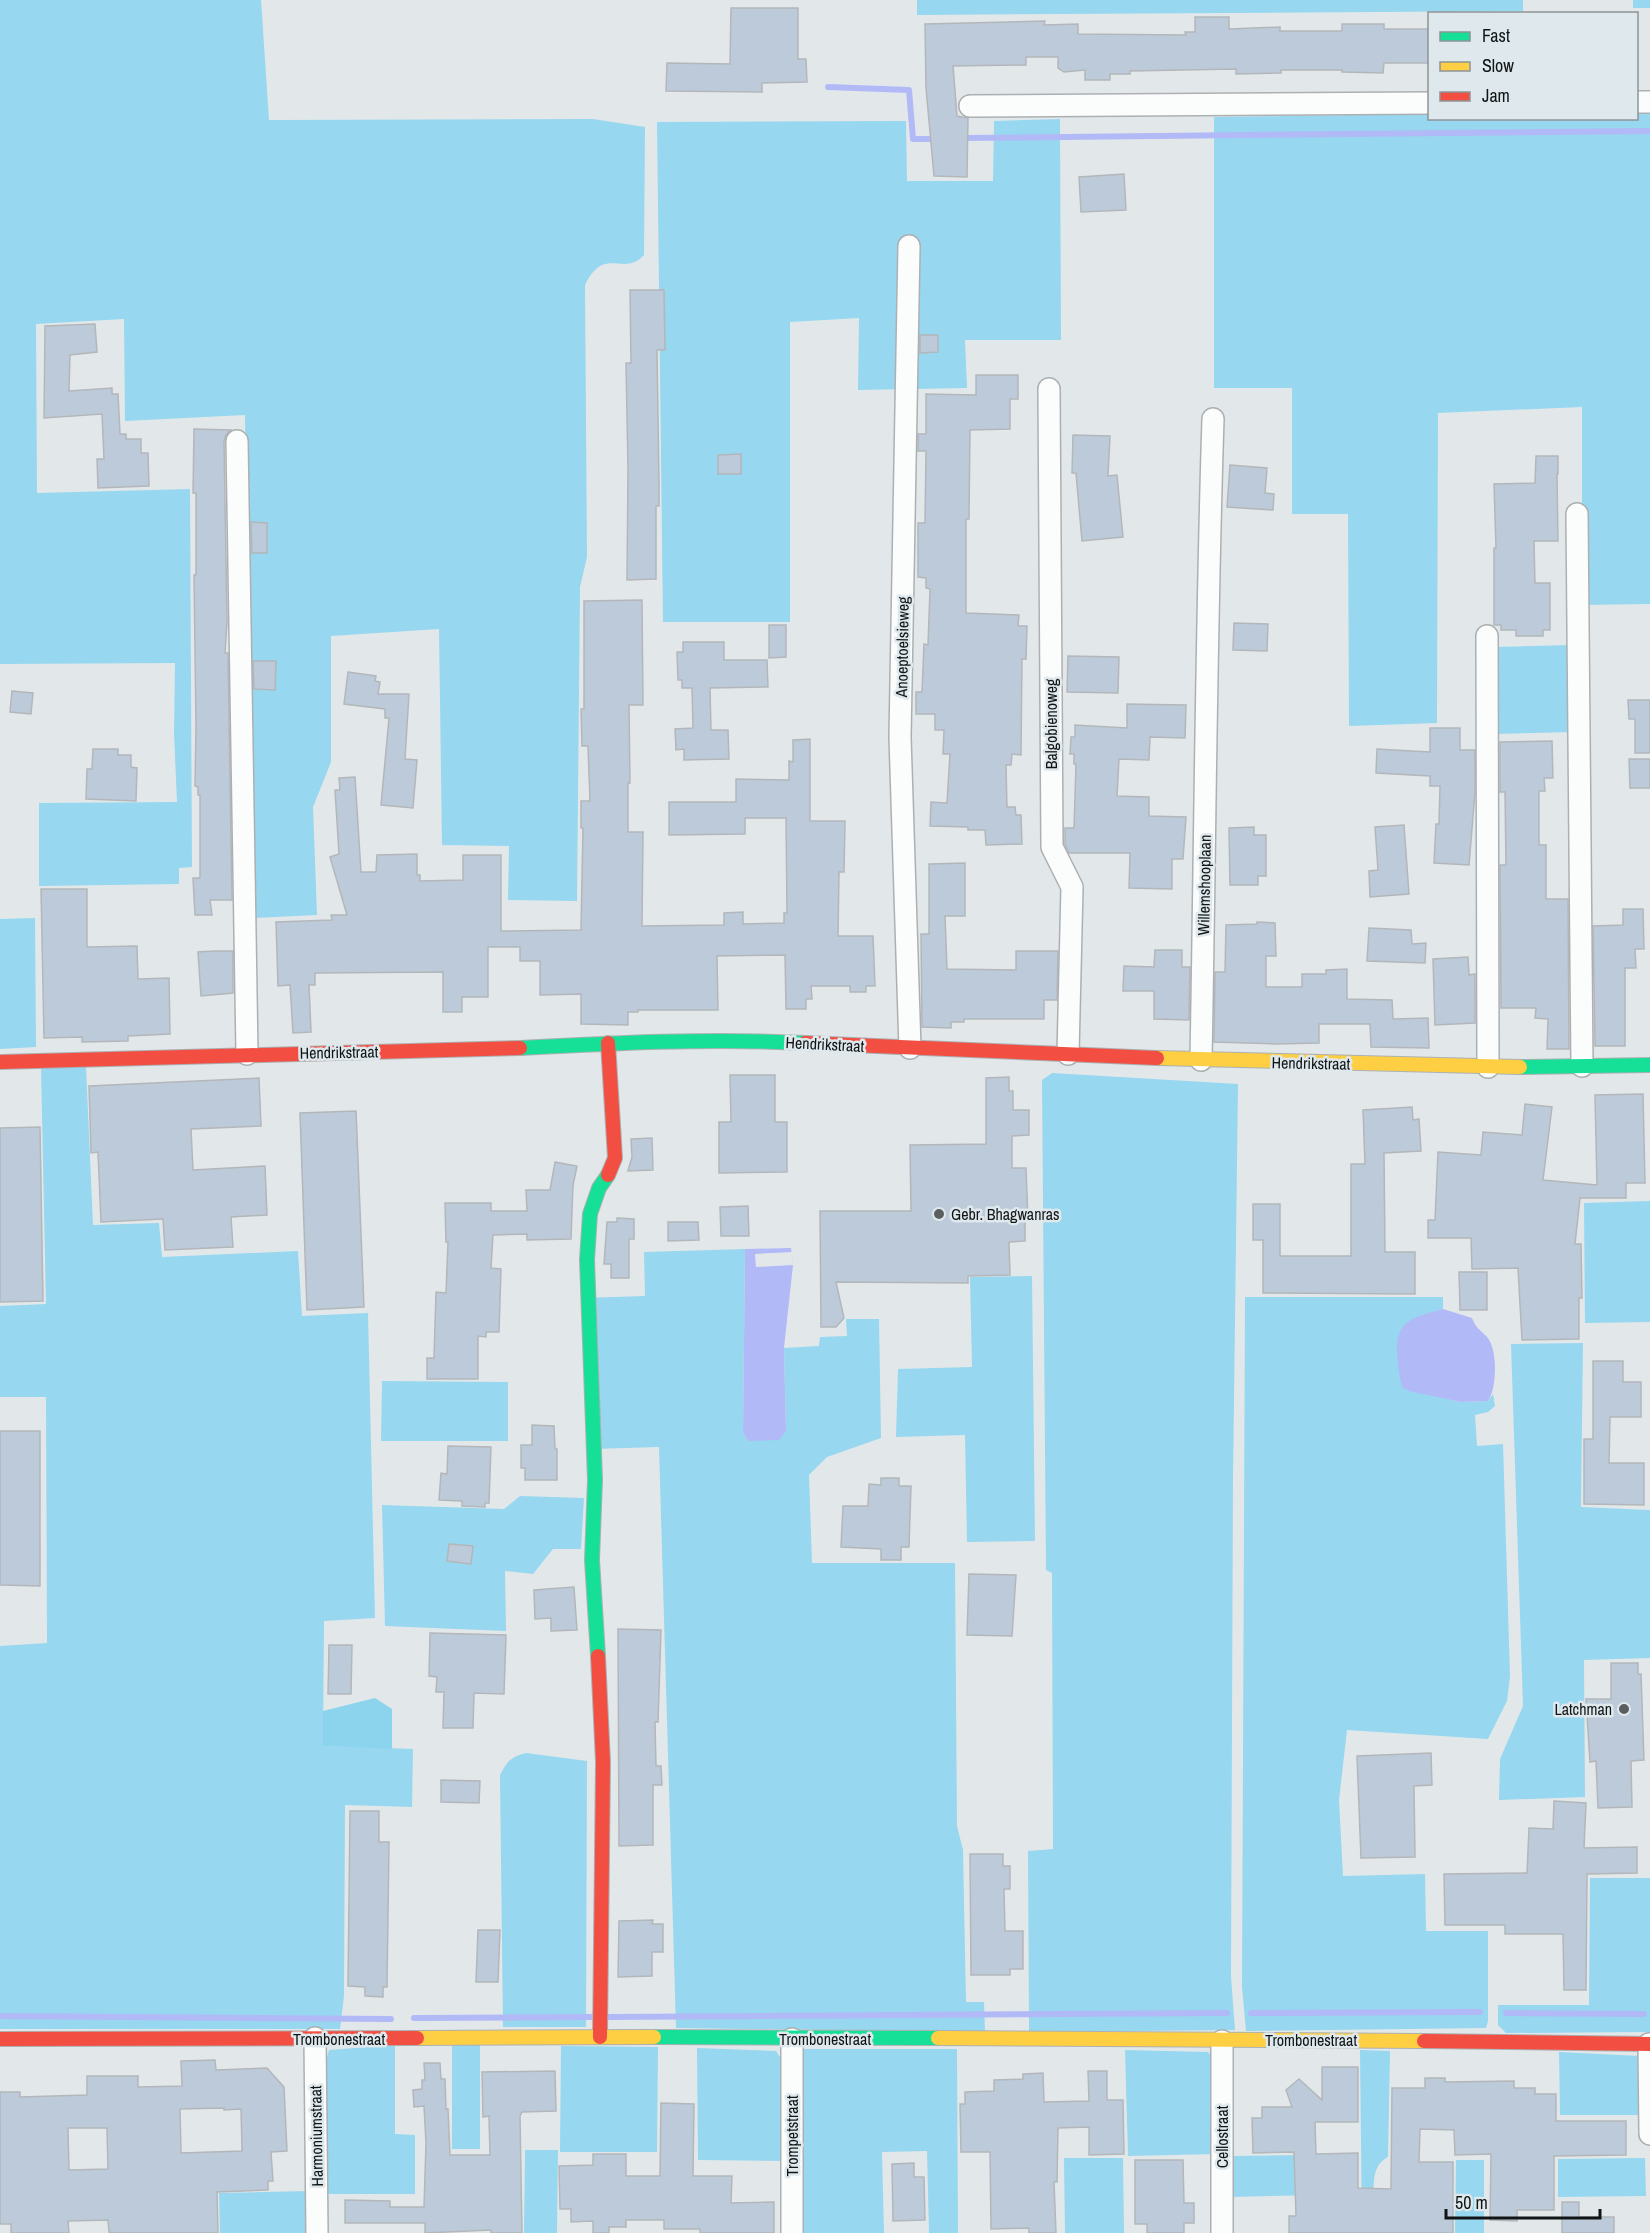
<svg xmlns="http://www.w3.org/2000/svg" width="1650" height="2233" font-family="'Archivo Narrow',sans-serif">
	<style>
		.green { fill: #97d7ef }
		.forest { fill: #8cd4ee }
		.water { fill: #b2b9f7 }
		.pier { fill: #e2e8ea }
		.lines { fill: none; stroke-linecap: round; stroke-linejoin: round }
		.stream { stroke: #b2b9f7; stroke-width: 6 }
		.building { fill: #bccada; stroke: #b3b7ba; stroke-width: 1.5; fill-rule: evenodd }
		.street-casing { stroke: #acb0b2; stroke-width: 24 }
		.fast-casing { stroke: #acb0b2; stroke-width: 16 }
		.slow-casing { stroke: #acb0b2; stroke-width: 16 }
		.jam-casing { stroke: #acb0b2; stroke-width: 16 }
		.street { stroke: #fbfcfc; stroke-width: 21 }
		.fast { stroke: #16e098; stroke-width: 14 }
		.slow { stroke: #ffcf43; stroke-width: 14 }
		.jam { stroke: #f24e42; stroke-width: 14 }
		.poi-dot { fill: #5b5f60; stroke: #dfe9ed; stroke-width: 2 }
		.labels { text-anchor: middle; stroke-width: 5; stroke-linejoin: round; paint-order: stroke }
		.street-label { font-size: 16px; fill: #121516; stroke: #dfe9ed }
		.poi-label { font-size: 16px; fill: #121516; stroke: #dfe9ed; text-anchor: start }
	</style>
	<rect width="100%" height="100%" fill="#e2e8ea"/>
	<g class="green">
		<path d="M0 0H261L269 120 593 119 645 127 644 255C623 278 605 244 585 285L587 557 580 587 577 901 508 900 509 846 442 845 439 629 331 636V762L313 807 317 915 252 918 245 415 125 421 124 319 36 324 37 493 190 489 192 867 179 868V884L39 886V803L177 802 174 733 175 663 0 664Z"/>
		<path d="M917 0H1523V11L917 15Z"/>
		<rect x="1633" y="0" width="17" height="8"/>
		<path d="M1637 111H1650V604L1582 605V407L1438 413 1437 723 1349 726 1348 514H1292V388H1214V117L1429 114 1430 118H1636Z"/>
		<path d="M1060 119 1061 340H965L967 388 858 390 859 318 790 322V622H663L657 122 906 121 907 181H993L994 121Z"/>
		<path d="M1570 645 1571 732 1493 734V647Z"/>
		<path d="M35 918 36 1047 0 1049V919Z"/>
		<path d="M86 1067 93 1225 159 1223 162 1257 298 1251 302 1316 368 1313 375 1618 324 1621 323 1746 413 1749 412 1807 345 1805 344 1996 340 2029H0V1646L47 1643 46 1397H0V1306L46 1304 41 1068Z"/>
		<path d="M1052 1073 1238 1084 1233 1478 1231 1976 1235 2030 1029 2032 1028 1851 1053 1849 1052 1573 1046 1570 1042 1080Z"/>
		<path d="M1650 1201V1322L1585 1323 1584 1203Z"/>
		<path d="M745 1249 743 1431 748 1441 786 1431 784 1348 819 1346 820 1337 847 1336 846 1319H879L881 1438 827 1457 809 1475 812 1563H955L957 1826 963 1850 966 2002H984L985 2032 676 2028 659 1447 593 1449 582 1298 645 1296 644 1252Z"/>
		<path d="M1032 1276 1035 1541 967 1542 965 1435 896 1437 898 1369 972 1367 970 1277Z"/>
		<path d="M1245 1297H1443V1309L1428 1314 1448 1399 1461 1402 1488 1401 1493 1394 1495 1406 1488 1412 1475 1415 1477 1446 1503 1444 1510 1676 1507 1701 1488 1739 1347 1730 1339 1800 1343 1876 1425 1874 1426 1931H1488V2021L1486 2028 1246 2031 1242 1987Z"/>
		<path d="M1583 1343 1581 1507 1650 1510V1658L1584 1660 1585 1797 1499 1800 1500 1759 1523 1706 1511 1344Z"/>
		<path d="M382 1381 508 1382V1441H381Z"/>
		<path d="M520 1496 584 1498 581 1549H553L533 1574 505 1571 506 1631 385 1626 382 1505 504 1509Z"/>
		<path d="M526 1753 587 1761 586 2027H503L500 1775C507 1761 511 1757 526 1753Z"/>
		<path d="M1590 1878H1650V2032L1506 2033 1498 2025V2005H1589Z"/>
		<path d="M395 2045V2134L415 2135V2194H328L326 2061 329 2050Z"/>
		<rect x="452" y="2045" width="28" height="104"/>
		<path d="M561 2046 658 2047 657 2152H560Z"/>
		<path d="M697 2048 776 2051 784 2063V2161L698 2160Z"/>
		<path d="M802 2049H957L958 2233H929L927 2151 882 2152 884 2233H798Z"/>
		<path d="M1125 2050 1208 2052 1212 2057 1216 2154 1128 2156Z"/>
		<path d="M1360 2050 1390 2051 1388 2157C1368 2167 1376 2192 1372 2210 1370 2218 1365 2226 1362 2233Z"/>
		<path d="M1559 2052 1640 2056 1642 2115H1560Z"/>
		<path d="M525 2150H558L557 2233H524Z"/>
		<path d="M1316 2155 1317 2195 1233 2197V2156Z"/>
		<path d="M1064 2158H1123L1124 2233H1065Z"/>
		<path d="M1645 2158 1646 2196 1558 2197V2159Z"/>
		<path d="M1456 2160H1484V2233H1455Z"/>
		<path d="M308 2191 309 2233H220L219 2193Z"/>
	</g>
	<path class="forest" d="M375 1698 392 1709V1749L323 1746V1711Z"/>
	<g class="water">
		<path d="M791 1248 793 1265 784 1348 786 1431 779 1440 748 1441 743 1432 745 1249Z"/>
		<path d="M1443 1309 1472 1318C1477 1330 1480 1329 1487 1337 1498 1349 1497 1389 1488 1401L1461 1402 1409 1391 1402 1387C1399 1376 1398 1365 1397 1353 1395 1319 1416 1317 1443 1309Z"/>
	</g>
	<path class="pier" d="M792 1252 793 1265 756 1267 755 1254Z"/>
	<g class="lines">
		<g class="stream">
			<path d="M828 87 909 90 913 139H937"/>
			<path d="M960 138 1650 131"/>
			<path d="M1251 2013 1480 2012"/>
			<path d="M1506 2013 1644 2014"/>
			<path d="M0 2016 391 2019"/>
			<path d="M607 2017 1227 2013"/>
			<path d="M414 2018 593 2017"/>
		</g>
	</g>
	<g class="building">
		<path d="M731 8H798V59H806L807 82 762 83V92L666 91 667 63 730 64Z"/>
		<path d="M1195 17H1229V29L1280 27V31H1342V24H1384V29H1430V63H1384L1383 73 1342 72V70H1281V73L1236 74V69L1130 71V74H1110V80H1085V70L1064 72 1058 68V57H1026V65L953 66 957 116 968 118 967 177 934 176 926 88 925 24 1045 21 1044 25 1078 24V34L1186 35 1185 32H1195Z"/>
		<path d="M1124 174 1126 210 1081 212 1079 177Z"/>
		<path d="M630 290H664L665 350H657L659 483V506H656V579L627 580 628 469 626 363H631Z"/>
		<path d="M95 324 97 352 70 355 69 391 112 388V394H118L120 434H126V439H141V453H148L149 486 98 488 97 459H104L102 414 44 418 45 326Z"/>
		<path d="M920 335H938V352L920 353Z"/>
		<path d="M976 375H1018V399H1010V429L970 430 969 519H966V613L1019 615 1018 626H1027L1026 659H1022L1021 755 1012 754 1011 765H1006L1007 807H1015L1016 815H1021L1022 844 986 845 985 830H968V827L930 826 931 802 947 803 950 754H943L944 730H935V714H916V692H922L924 644 928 645 930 589 926 588V578L918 577V523H925L926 451H918V434H926V394L976 395Z"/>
		<path d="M194 429 231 430 226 435 224 441 227 622 225 653H228L232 900H210L212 915H195L193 878H200V795H198V787L195 786 196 727 194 575H196V493H193Z"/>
		<path d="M1073 435 1110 436 1108 476 1117 475 1123 537 1082 541 1076 473H1072Z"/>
		<path d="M741 454V474H718V455Z"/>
		<path d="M1536 456H1558V474H1557L1558 541H1534L1535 583H1550V630H1543V636H1516V630H1501V625H1494V548H1496L1494 484 1535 483Z"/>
		<path d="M1230 465 1267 468 1265 493 1274 494 1273 510 1227 507Z"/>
		<path d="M251 522 267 523V553H252Z"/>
		<path d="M642 600 643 705H629L630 783H628V832H643L642 926 724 925V913L743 912V924L784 923V913H787L786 818H745V834L669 835V802H736V779L789 780V761L793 762V740L810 739V821H845L844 872H839L838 936H873L875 986H866V992H850V986H811L812 999H806V1009H786L785 955 717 956 718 1010H638V1012H628V1025L581 1024V994L540 995V961H520V947H488V997H462V1012H443V972L315 973V985H309L311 1032 293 1033 290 985 278 986 276 922 332 920 331 915H347L330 857 339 854 335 790H340L339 778 355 777 361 872H376L377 855 417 854V875H420V881L463 880V855H501V931L581 930 583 828H581V801H590L588 746H582L581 709H584V601Z"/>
		<path d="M1234 623 1268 624 1267 651 1233 650Z"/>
		<path d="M769 625H786V657L769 658Z"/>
		<path d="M683 642H724V660H767L768 687 710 688 711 730H728L729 759 684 760V749L676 750 675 729 693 728 692 688H682V680H678L677 652H683Z"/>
		<path d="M1068 656 1119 657 1118 693 1067 692Z"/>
		<path d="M253 661H276L275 690 254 689Z"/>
		<path d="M348 672 376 676 375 681 380 682 378 694H409L405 759 417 760 413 808 381 805 389 718H385V709L344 704Z"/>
		<path d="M12 691 33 693 31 714 10 712Z"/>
		<path d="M1628 700H1650V753H1635V719H1629Z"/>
		<path d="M1127 704 1186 705 1185 738 1150 737 1149 760 1119 759 1117 796 1149 797V816L1186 817 1183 859H1172V889L1129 888 1130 853H1069L1065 844V828H1074L1076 764H1074V754H1070L1071 737H1075V725L1127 728Z"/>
		<path d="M1430 728H1460V750H1475V792L1469 865 1434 863 1436 824H1439L1440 786H1430V776L1376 773 1377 749 1430 752Z"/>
		<path d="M1552 741 1553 778H1544L1545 791H1539V845H1546V899H1568L1569 1049H1547L1548 1019 1535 1018 1536 1008H1501L1500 865H1506L1505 792H1500V742Z"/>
		<path d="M93 749H118V755H131V767L137 768 136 801 86 799 87 769H92Z"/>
		<path d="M1629 759H1650V788H1630Z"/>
		<path d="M1404 825 1409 894 1370 897 1369 871 1378 870 1375 827Z"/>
		<path d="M1254 827V835H1266V876H1258V885H1230L1229 828Z"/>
		<path d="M965 863V916H945L947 969 1016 970V951H1058L1057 1000H1044V1019H964V1022H951V1028L922 1027 921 934H929V864Z"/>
		<path d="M41 889H87V947L137 946 138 979 169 978 170 1034 128 1036V1041L82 1042V1037L44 1038Z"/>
		<path d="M1623 909H1643L1644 949H1635L1636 968H1625V1046H1595L1593 926 1623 925Z"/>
		<path d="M1257 922 1275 923 1276 956H1266V987H1302V974H1326V970L1347 969V999L1392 1000 1393 1019 1428 1018 1429 1048 1371 1047 1370 1024H1319V1043L1276 1044 1214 1042 1215 972H1225L1226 925 1257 924Z"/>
		<path d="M1369 928 1411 930 1412 944 1426 943 1425 963 1367 961Z"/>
		<path d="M1155 950H1182V967H1190L1189 1020 1154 1019V991H1123L1124 966 1154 967Z"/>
		<path d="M214 951H233V993L201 996 198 952Z"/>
		<path d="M1468 957 1469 975 1475 974V1023L1435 1025 1433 959Z"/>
		<path d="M730 1075H775V1122H787V1172L719 1173V1122H731Z"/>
		<path d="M1009 1077V1091H1013V1110H1029V1135L1012 1136V1168H1026L1028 1221H1025V1241L1009 1242 1010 1275 968 1276V1283L836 1282 844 1318 836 1327H821L820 1211H911L910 1145 986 1144V1078Z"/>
		<path d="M259 1078 261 1126 191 1129 193 1170 265 1166 267 1215 231 1217 233 1247 165 1250 163 1219 101 1222 98 1152 91 1153 89 1086Z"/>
		<path d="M1643 1094 1645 1183H1626V1198H1580L1575 1244H1581L1582 1298H1579V1339L1522 1340 1518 1268 1472 1269 1471 1238H1428V1220H1435L1438 1152 1481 1155 1483 1132 1522 1135 1525 1104 1552 1107 1543 1180 1597 1185 1595 1095Z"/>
		<path d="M1412 1107 1413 1120 1419 1119 1421 1151 1384 1153 1385 1252H1415V1294L1263 1293V1240H1253V1204H1280V1256H1351V1164H1365L1363 1110Z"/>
		<path d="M356 1111 364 1307 307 1310 300 1113Z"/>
		<path d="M40 1127 43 1301 0 1302V1128Z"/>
		<path d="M652 1138 653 1170 628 1171 632 1157 631 1139Z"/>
		<path d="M555 1162 577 1166 573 1185 571 1239 527 1240V1234L493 1235 491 1268 501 1269 499 1332H486V1337L478 1336V1379H427V1358H434L436 1292 446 1293 448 1242H446L445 1203H491V1211H527L526 1190H550Z"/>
		<path d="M748 1206 749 1236H721L720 1207Z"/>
		<path d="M617 1218 634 1219V1239H629V1278H611V1264H604L607 1222H617Z"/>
		<path d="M668 1222H698L699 1240 668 1241Z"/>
		<path d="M1459 1272H1487V1310H1460Z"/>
		<path d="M1593 1361H1623V1382H1641V1417H1610L1609 1463H1644V1505L1584 1504V1439H1593Z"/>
		<path d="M532 1425 554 1426 555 1448 557 1449V1480H525V1468H521V1445H532Z"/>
		<path d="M0 1431H40V1586L0 1585Z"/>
		<path d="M448 1446 491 1447 489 1503H485V1507L462 1506V1501L439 1500 441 1473 447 1474Z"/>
		<path d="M881 1478H899V1486H911L909 1547H901V1560H881V1549L841 1547 843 1506H868L869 1484 881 1485Z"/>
		<path d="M449 1544 473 1546 471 1564 447 1561Z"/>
		<path d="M969 1574 1016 1575 1012 1636 967 1635Z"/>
		<path d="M574 1587 577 1630 551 1631V1618L535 1619 534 1590Z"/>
		<path d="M618 1629 661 1630 658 1722H655L656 1766H661L662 1785H653V1845L619 1846Z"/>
		<path d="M430 1633 506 1635 504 1694 474 1693 473 1728H443L444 1692H436L437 1677 429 1676Z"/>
		<path d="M329 1645H352L351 1694H328Z"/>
		<path d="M1611 1663H1638V1674H1641L1644 1760 1631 1761 1632 1807 1598 1808 1596 1761 1590 1762 1586 1699H1611Z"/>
		<path d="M1431 1753 1432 1785 1414 1786 1415 1857 1361 1858 1357 1756Z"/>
		<path d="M441 1780 480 1781 479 1803 441 1802Z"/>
		<path d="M1554 1801 1586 1803 1584 1848 1637 1847V1873L1587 1874 1586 1990H1564L1563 1934H1505V1925H1445L1444 1874 1527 1873 1529 1828 1553 1829Z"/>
		<path d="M350 1811H379V1842H389L387 1987H383V1997L365 1996V1987L348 1986Z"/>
		<path d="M970 1854H1003V1866H1010V1889H1004L1005 1931H1023V1969H1010V1975H971Z"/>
		<path d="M653 1920 652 1924H663V1952H652V1976L618 1977 619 1921Z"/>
		<path d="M478 1930H500L498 1982H476Z"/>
		<path d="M215 2060 216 2070 267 2068 284 2087 287 2151 271 2152 273 2181H268V2190L217 2192 218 2233H115L109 2232 108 2220 68 2221 69 2233H11V2224H0V2092H20V2097L87 2095V2076H138V2087L182 2086 181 2061ZM224 2108V2110L241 2109 242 2151 181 2153 180 2109ZM68 2128H107L108 2169 69 2170Z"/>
		<path d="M424 2063H440L441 2079H445L446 2109H448L450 2155H490L489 2116 483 2117 482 2072 555 2071 556 2111 522 2112 520 2116 522 2233H491V2230L425 2233V2223H345V2200L390 2201V2207H424L426 2143 424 2106 414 2107 413 2090 422 2089V2080H425Z"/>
		<path d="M1322 2067H1358V2122H1315L1316 2154 1358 2153V2188L1391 2189 1392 2088H1425V2078H1445V2082L1514 2081V2088H1535V2094H1556V2121H1626V2155L1554 2156V2210H1517V2221L1490 2220 1491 2154 1455 2155 1454 2130 1420 2129 1419 2162H1453V2233H1289V2216H1296L1294 2152 1253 2153 1252 2118H1262V2107H1292L1286 2090 1299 2079 1322 2100Z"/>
		<path d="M1088 2071H1107V2100H1123L1124 2154 1089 2155V2127L1058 2128 1057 2182H1054L1056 2233H1029V2228L991 2229 990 2152H961L960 2104H965V2092L994 2091V2080L1023 2079V2074L1043 2073 1044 2102 1089 2101Z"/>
		<path d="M661 2103 694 2104 693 2176H732L731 2203 774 2202V2233H700V2229H664V2220H626V2227H609V2233H593V2221L571 2222V2209H560L559 2166 593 2165V2154H626V2176H660Z"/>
		<path d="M1135 2160H1183L1184 2203H1194V2223H1184V2233H1147V2224H1135Z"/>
		<path d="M914 2163V2177H924L925 2220 893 2221 892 2164Z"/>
		<path d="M1562 2202H1579V2217H1614V2233H1562Z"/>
	</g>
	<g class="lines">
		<g class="street-casing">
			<g id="street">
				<path d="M1636 102H1650"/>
				<path d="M970 106 1430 103"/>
				<path d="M909 246 900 737 910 1048"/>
				<path d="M1049 389 1052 847 1072 887 1068 1054"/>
				<path d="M237 441 247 1054"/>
				<path d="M1577 514 1582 1066"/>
				<path d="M1487 636 1488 1067"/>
				<path d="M1201 1060C1205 846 1206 632 1213 419"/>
				<path d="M315 2038 317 2233"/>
				<path d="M792 2039V2233"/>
				<path d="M1222 2041V2233"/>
				<path d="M1649 2044 1650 2134"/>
			</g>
		</g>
		<g class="fast-casing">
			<g id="fast">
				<path d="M520 1048C615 1043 710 1038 805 1043"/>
				<path d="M1520 1067 1650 1065"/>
				<path d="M598 1656 592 1560 595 1480 587 1260 590 1214 599 1188 608 1175"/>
				<path d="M654 2037 938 2038"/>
			</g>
		</g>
		<g class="slow-casing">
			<g id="slow">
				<path d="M1157 1058 1520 1067"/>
				<path d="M417 2038 654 2037"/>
				<path d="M938 2038 1424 2041"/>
			</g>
		</g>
		<g class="jam-casing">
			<g id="jam">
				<path d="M805 1043 1157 1058"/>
				<path d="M0 1062 520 1048"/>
				<path d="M608 1175 615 1158 608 1043"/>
				<path d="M598 1656 603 1762 600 2037"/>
				<path d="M0 2039 417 2038"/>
				<path d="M1424 2041 1650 2044"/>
			</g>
		</g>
		<use href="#street" class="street"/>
		<use href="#fast" class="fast"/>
		<use href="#slow" class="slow"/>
		<use href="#jam" class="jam"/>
	</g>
	<g class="poi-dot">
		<circle cx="939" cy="1214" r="6"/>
		<circle cx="1624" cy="1709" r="6"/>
	</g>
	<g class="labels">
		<g class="street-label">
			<text transform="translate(902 647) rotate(-89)" y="6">Anoeptoelsieweg</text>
			<text transform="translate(1051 724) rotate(-90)" y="6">Balgobienoweg</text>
			<text transform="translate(1204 885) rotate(-89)" y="6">Willemshooplaan</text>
			<text transform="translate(825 1044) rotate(3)" y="6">Hendrikstraat</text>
			<text transform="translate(339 1052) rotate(-1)" y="6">Hendrikstraat</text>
			<text transform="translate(1311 1063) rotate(1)" y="6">Hendrikstraat</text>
			<text x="339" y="2045">Trombonestraat</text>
			<text x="825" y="2045">Trombonestraat</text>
			<text x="1311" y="2046">Trombonestraat</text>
			<text transform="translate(316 2136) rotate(-91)" y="6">Harmoniumstraat</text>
			<text transform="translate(792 2136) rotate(-90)" y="6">Trompetstraat</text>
			<text transform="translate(1222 2137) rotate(-90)" y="6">Cellostraat</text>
		</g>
		<g class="poi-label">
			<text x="951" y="1220">Gebr. Bhagwanras</text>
			<text x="1612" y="1715" text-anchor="end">Latchman</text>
		</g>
	</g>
	<rect x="1428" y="12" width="210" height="108" fill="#dfe9ed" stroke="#8d9497" stroke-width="1.5"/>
	<rect x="1440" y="32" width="30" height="9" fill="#16e098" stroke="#8d9497" stroke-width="1.5"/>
	<text x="1482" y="42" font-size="18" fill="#121516">Fast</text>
	<rect x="1440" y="62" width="30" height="9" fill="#ffcf43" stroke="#8d9497" stroke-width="1.5"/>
	<text x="1482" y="72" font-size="18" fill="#121516">Slow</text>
	<rect x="1440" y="92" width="30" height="9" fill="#f24e42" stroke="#8d9497" stroke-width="1.5"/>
	<text x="1482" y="102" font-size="18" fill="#121516">Jam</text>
	<path d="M1446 2209v9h154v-9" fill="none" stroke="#121516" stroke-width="3"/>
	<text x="1455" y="2209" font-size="18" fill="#121516" stroke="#dfe9ed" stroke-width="4.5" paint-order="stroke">50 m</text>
</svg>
